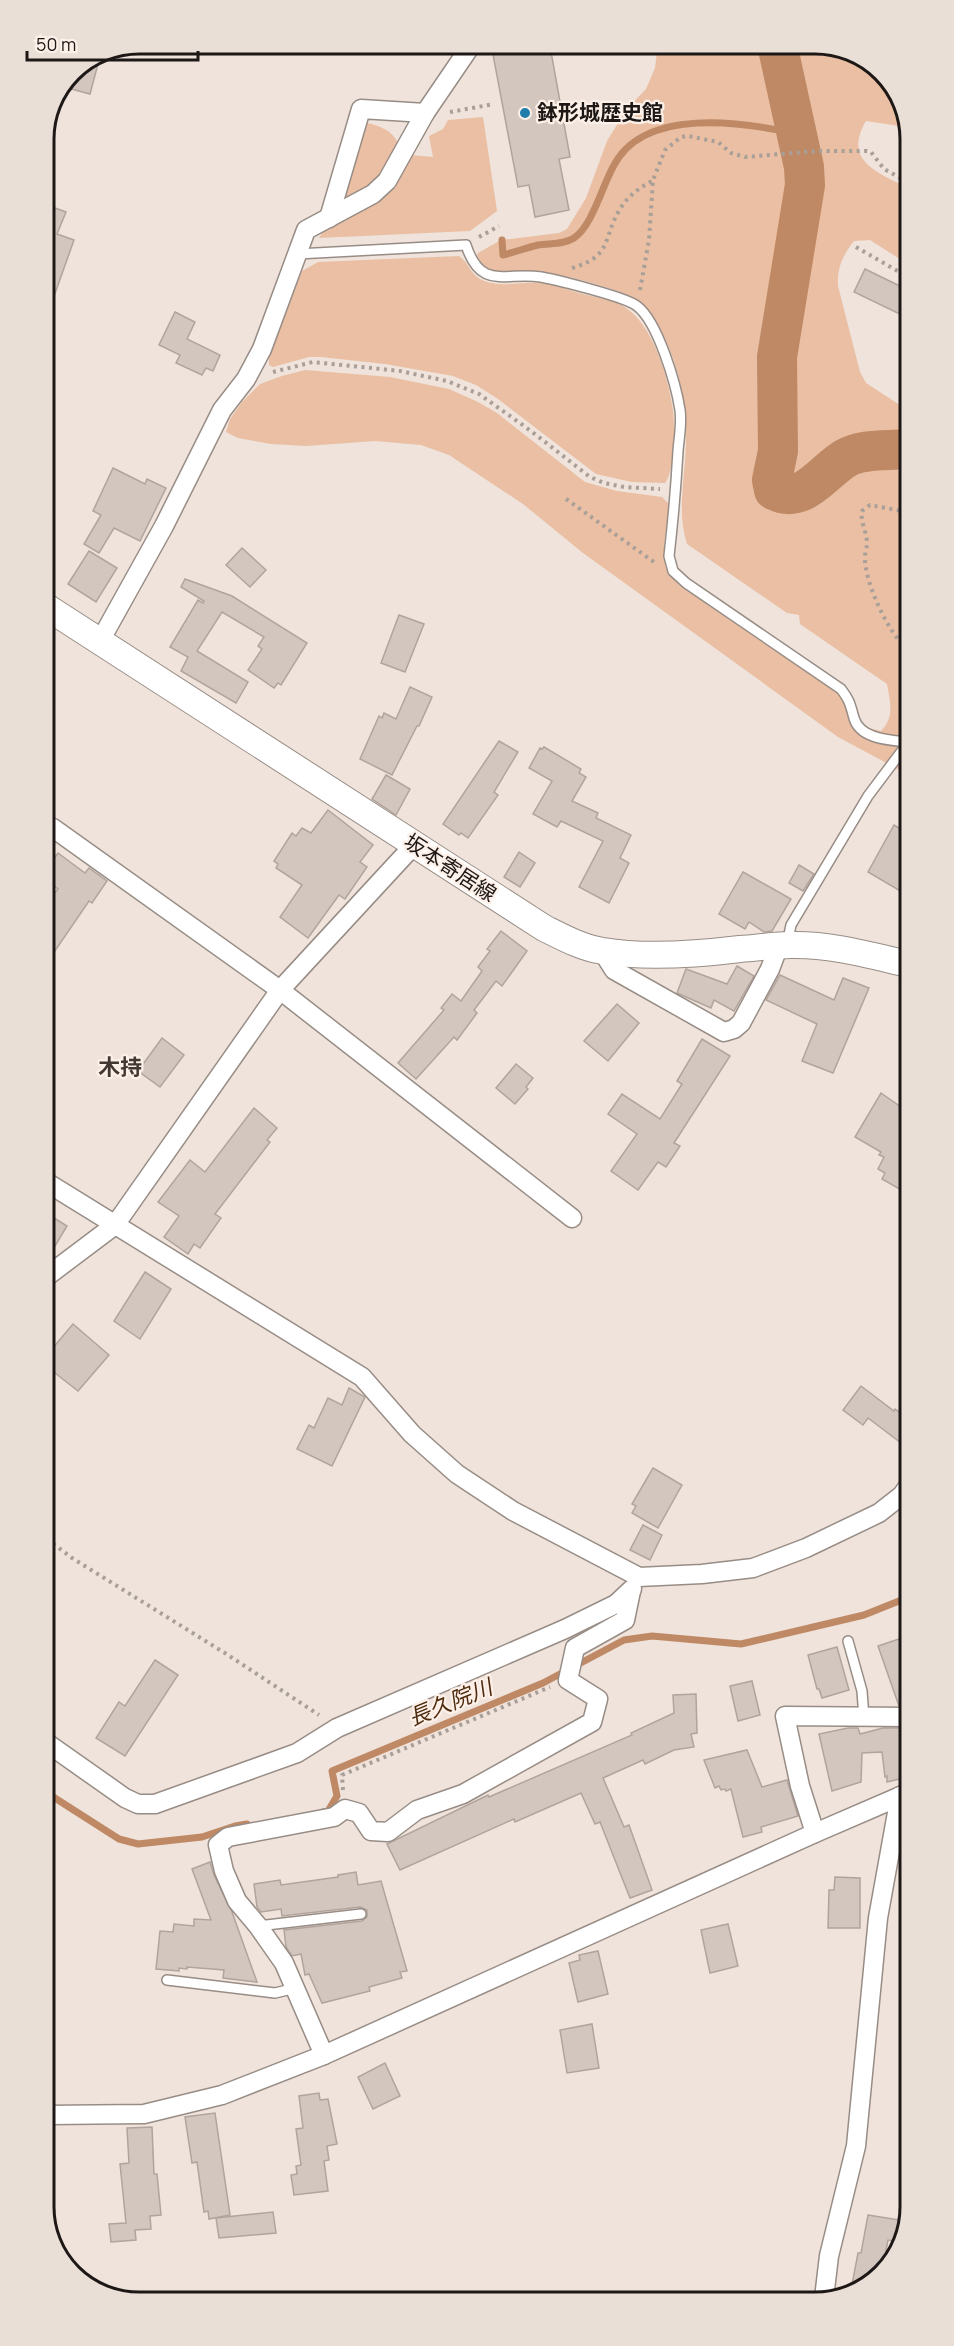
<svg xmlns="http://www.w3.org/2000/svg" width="954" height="2346" font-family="Manrope,'Noto Sans JP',sans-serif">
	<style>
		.green { fill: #eabfa3 }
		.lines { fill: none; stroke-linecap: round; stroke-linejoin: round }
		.stream { stroke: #be8964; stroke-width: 7 }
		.river { stroke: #be8964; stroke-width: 40 }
		.building { fill: #d2c6bf; stroke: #b0a49d; stroke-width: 1.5 }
		.service-casing { stroke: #988d86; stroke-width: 12 }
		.minor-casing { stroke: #988d86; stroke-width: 21 }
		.secondary-casing { stroke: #988d86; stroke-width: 28 }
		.path { stroke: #a99f99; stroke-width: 4; stroke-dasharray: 3 4.5; stroke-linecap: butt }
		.service { stroke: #fff; stroke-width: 9 }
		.minor { stroke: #fff; stroke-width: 18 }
		.secondary { stroke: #fff; stroke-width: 26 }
		.poi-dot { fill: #217eab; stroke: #fcf0e8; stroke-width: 2 }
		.labels { text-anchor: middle; stroke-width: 4.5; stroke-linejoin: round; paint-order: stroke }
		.poi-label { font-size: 21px; font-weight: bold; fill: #1d1816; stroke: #fcf0e8; text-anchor: start }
		.street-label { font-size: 21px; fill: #1d1816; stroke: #fcf0e8 }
		.neighbourhood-label { font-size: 22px; font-weight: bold; fill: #413832; stroke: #fcf0e8 }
		.water-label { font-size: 22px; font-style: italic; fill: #4f2b0e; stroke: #fcf0e8 }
		.rim { fill: none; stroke: #1d1816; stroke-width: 3 }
	</style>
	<rect width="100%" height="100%" fill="#efe3db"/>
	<g class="green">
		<path d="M658 44H822L874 63 906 108V127L866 121C843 160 876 172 906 187V263L870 240 854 241C843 255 837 267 838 286L860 372 866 383 906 409 907 774 838 737 583 553 523 504 449 455 421 445 375 441 306 446 271 444 238 438 226 432 230 419 242 402 260 384 282 376 305 370 390 377 449 389 478 402 497 413 585 482 617 491 662 497 669 504C667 536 655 558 679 585L840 695 847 703 851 724 881 731C895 717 890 701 887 684L800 624 799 615 787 613 687 544C676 510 686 475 686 440 687 394 674 344 645 307 632 290 556 272 533 272 520 272 506 276 493 271 485 269 481 263 477 256L478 253 501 240 559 233 567 229 586 198 607 141 626 110 646 89 655 68Z"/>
		<path d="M483 117 497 211 470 231 319 238 325 229 411 155 433 157 429 136 443 129 448 120Z"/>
		<path d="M367 123C382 126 397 133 400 150L374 184 344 205 337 199 361 124Z"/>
		<path d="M459 256C468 262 470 273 480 279 499 289 519 281 539 283 552 284 566 289 579 293 594 297 609 299 623 306 653 323 669 379 673 411 675 426 675 471 665 483L632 482 596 474 498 399 476 385 453 376 385 364 321 357H309L273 367 269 365V358L299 276 302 271 318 262Z"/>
	</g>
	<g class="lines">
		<g class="stream">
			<path d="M502 240 503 255C515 252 526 248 538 245 550 243 563 245 574 238 592 226 602 187 613 167 643 106 744 122 797 134"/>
			<path d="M47 1793 119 1839 138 1844 202 1837 235 1826 247 1824"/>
			<path d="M323 1812 328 1811 337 1796 332 1771 543 1683 624 1640 652 1636 741 1644 864 1615 909 1597"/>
		</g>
		<path class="river" d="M777 44 804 167 805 185 777 357 778 451 772 480 774 490C804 506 823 471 846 458 862 448 888 451 906 449"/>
	</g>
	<g class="building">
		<path d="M491 44H538L539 48 550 46 570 157 559 159 569 210 535 217 529 185 518 187Z"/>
		<path d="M99 60 90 94 64 87 72 71Z"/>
		<path d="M44 204 66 212 57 234 74 240 47 316 44 315Z"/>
		<path d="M865 269 906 289V317L854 292Z"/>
		<path d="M175 312 195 322 187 339 220 355 213 371 206 368 202 375 176 363 180 355 159 345Z"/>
		<path d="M113 468 145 484 147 479 166 488 140 541 114 528 99 553 84 544 101 515 93 511Z"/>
		<path d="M242 548 266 570 250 587 226 565Z"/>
		<path d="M89 551 117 568 96 602 68 584Z"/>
		<path d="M185 579 232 596 307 643 281 685 278 683 274 688 248 670 262 649 258 646 264 637 222 612 197 651 248 682 236 703 181 671 188 657 170 647 198 600 203 603 204 601 181 587Z"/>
		<path d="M399 615 424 624 405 672 381 663Z"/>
		<path d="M410 687 432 697 419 726H417L392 775 360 759 379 716 382 718 384 713 396 719Z"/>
		<path d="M499 741 518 752 494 792 498 795 468 838 461 833 459 835 443 824Z"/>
		<path d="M544 747 581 769 579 773 586 777 572 801 598 813 596 818 631 835 620 858 629 863 609 903 579 887 603 841 561 821 557 827 533 814 552 781 529 768 540 748 542 749Z"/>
		<path d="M386 775 410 789 396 815 372 799Z"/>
		<path d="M328 810 373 845 360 862 367 867 345 899 339 895 308 938 280 917 302 885 276 868 278 864 274 861 292 833 296 836 302 828 311 833Z"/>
		<path d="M894 825 907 833V895L868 872Z"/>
		<path d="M519 852 535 863 520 887 504 877Z"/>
		<path d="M58 853 85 873 89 868 107 881 92 903 89 901 46 964 45 906 58 889 45 880V871Z"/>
		<path d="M799 865 814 874 803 891 789 883Z"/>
		<path d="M743 872 791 899 772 931 764 932 749 922 745 929 719 914Z"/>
		<path d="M501 931 527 951 502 986 496 981 474 1010 477 1013 457 1040 454 1037 416 1079 398 1063 444 1010 441 1008 452 994 461 1001 482 971 478 967 490 951 487 949Z"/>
		<path d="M737 966 754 976 734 1011 714 1000 711 1008 677 993 686 969 727 984Z"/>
		<path d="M780 975 834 1000 843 978 869 988 833 1073 802 1061 817 1024 766 1000Z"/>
		<path d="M617 1004 639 1023 608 1061 584 1041Z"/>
		<path d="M162 1038 184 1055 160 1087 138 1071Z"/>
		<path d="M702 1039 730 1056 674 1143 680 1146 666 1167 658 1162 638 1190 611 1171 637 1134 608 1114 622 1094 660 1119 682 1084 677 1081Z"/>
		<path d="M516 1064 533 1078 526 1087 528 1089 515 1104 496 1088Z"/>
		<path d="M881 1093 908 1112V1194L882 1179 885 1173 878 1169 884 1157 879 1155 881 1152 855 1137Z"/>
		<path d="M254 1108 277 1128 267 1140 270 1142 215 1214 221 1218 200 1248 194 1244 188 1254 164 1237 179 1216 158 1202 190 1160 205 1172Z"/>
		<path d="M46 1213 67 1226 46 1261Z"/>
		<path d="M145 1272 171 1289 140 1339 114 1321Z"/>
		<path d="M73 1324 109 1355 78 1391 46 1366V1356Z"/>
		<path d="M861 1386 894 1411 895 1409 909 1419V1449L868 1418 863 1425 843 1410Z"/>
		<path d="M349 1388 365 1397 332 1466 297 1449 309 1425 314 1428 328 1398 342 1405Z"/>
		<path d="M653 1468 682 1485 658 1528 632 1513 636 1506 632 1504Z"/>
		<path d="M643 1525 662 1535 650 1560 630 1550Z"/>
		<path d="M902 1638 909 1659V1706H899L878 1646Z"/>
		<path d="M837 1647 849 1690 822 1698 819 1689H817L808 1655Z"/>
		<path d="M155 1660 178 1675 125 1756 96 1738 119 1702 125 1706Z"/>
		<path d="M752 1681 760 1715 738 1721 730 1686Z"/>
		<path d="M696 1694 697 1733 691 1734 694 1747 674 1750 645 1764 643 1760 603 1778 624 1827 629 1825 652 1890 630 1898 600 1822 595 1824 581 1793 515 1822 514 1819 400 1870 387 1844 488 1795 489 1797 632 1735 631 1733 674 1713 673 1695Z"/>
		<path d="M848 1728H858L860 1734 883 1728H909V1748L905 1749 909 1767 905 1768 908 1777 887 1782V1776L885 1777 882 1752 862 1753 861 1782 832 1791 819 1734Z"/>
		<path d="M747 1750 762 1787 787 1780 798 1816 761 1827 762 1832 743 1837 731 1789 726 1791 725 1789 721 1790 719 1786 715 1788 704 1760Z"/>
		<path d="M210 1862 214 1875 232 1912 257 1982 223 1978 224 1970 187 1967V1969L179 1968V1971L156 1969 160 1931 173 1932 174 1924 194 1926V1919L211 1920 192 1869Z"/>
		<path d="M356 1872 358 1885 381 1881 407 1971 400 1972 402 1978 369 1987 370 1991 322 2003 309 1974 305 1975 301 1954 292 1956 286 1947 284 1930 362 1921 367 1917V1910L360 1907 282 1916 281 1909 261 1912 257 1907 254 1884 280 1880 281 1885 338 1877V1875Z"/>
		<path d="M835 1877 860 1878V1928H828L829 1890H834Z"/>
		<path d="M728 1924 738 1966 710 1973 701 1930Z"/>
		<path d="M598 1951 608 1994 578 2002 569 1963 580 1960 579 1955Z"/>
		<path d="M592 2024 599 2068 567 2073 560 2030Z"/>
		<path d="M385 2063 400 2096 373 2109 358 2077Z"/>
		<path d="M319 2093 320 2100 328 2099 337 2144 327 2146 329 2160 324 2161 328 2191 294 2195 291 2175 297 2174 296 2166 301 2165 296 2129 303 2128 299 2096Z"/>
		<path d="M215 2113 230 2215 209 2219 208 2211 204 2212 197 2162 192 2163 185 2117Z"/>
		<path d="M152 2127 154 2174H157L161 2215 150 2216 151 2229 135 2230 136 2240 111 2242 109 2224 126 2223 120 2164 129 2163 127 2128Z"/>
		<path d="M273 2212 276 2233 219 2238 216 2218Z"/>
		<path d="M868 2215 906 2221 899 2242 888 2240 882 2271 850 2295 858 2253H861Z"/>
	</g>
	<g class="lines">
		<g class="service-casing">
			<g id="service">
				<path d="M297 254 466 245C481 292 507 271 541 277 557 280 626 297 637 306 658 322 676 384 680 410 682 423 679 438 678 451 676 486 673 521 669 556L673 571 686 583 841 689C850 701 850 704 854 718 860 739 889 740 907 742"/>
				<path d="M45 841 53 828"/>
				<path d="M787 944 791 925 868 796 907 744"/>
				<path d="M848 1641 862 1691 864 1718"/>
				<path d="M258 1926 361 1914"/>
				<path d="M167 1980 275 1993 296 1988"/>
			</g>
		</g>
		<g class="minor-casing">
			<g id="minor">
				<path d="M329 218 361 109 425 113 472 44"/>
				<path d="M100 641 164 526 222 410 246 379 262 349 306 230 373 194 387 181 425 113"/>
				<path d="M45 825 53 828 280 990 572 1218"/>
				<path d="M602 951 614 970 724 1032 734 1029 741 1023 770 969 779 945"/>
				<path d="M46 1182 362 1377 412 1434 457 1474 513 1511 639 1577 702 1574 753 1568 806 1548 879 1513 902 1495 909 1485"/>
				<path d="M46 1277 115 1225 280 990 414 845"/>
				<path d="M47 1743 125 1798 138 1804H155L297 1753 337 1728 565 1629 616 1604 632 1589"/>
				<path d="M815 1833 800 1786 785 1716 909 1717"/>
				<path d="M324 2055 284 1963 258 1926 237 1901 224 1871 218 1845 228 1837 334 1817 345 1809 359 1813 371 1831 388 1832 417 1810 463 1794 592 1722 598 1699 568 1680 575 1648 625 1620 631 1591"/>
				<path d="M48 2115 144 2114 222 2095 324 2055 815 1833 910 1792"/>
				<path d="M824 2298 829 2256 856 2146 878 1918 900 1796"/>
			</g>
		</g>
		<g class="secondary-casing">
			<path id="secondary" d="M45 606 544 928C562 937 582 948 603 951 644 958 699 954 740 949 757 948 774 945 791 945 830 944 869 955 908 964"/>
		</g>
		<g class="path">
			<path d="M450 112 494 104"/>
			<path d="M479 237 499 226"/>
			<path d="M856 247 906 276"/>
			<path d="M572 268C613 256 602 239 620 209 628 196 639 188 652 181"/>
			<path d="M640 290 649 240 653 180 665 150 681 137 688 136 718 142 731 153 745 157 817 151H867L871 152 884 169 906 181"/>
			<path d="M273 372 313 362 400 371 447 381 479 394 531 431 590 477 604 483 624 487 660 489"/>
			<path d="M566 499 654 562"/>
			<path d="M907 512 870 505 862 511C860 522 867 532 867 543 867 549 864 555 865 561 867 587 888 632 907 649"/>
			<path d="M47 1539 72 1558 228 1655 319 1715"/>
			<path d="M343 1790 342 1775 550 1687"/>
		</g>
		<use href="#service" class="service"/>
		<use href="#minor" class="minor"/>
		<use href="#secondary" class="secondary"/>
	</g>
	<circle class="poi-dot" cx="525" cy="113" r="6"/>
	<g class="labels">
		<g class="poi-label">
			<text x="537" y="120">鉢形城歴史館</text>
		</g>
		<g class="street-label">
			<text transform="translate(450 868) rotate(33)" y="7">坂本寄居線</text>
		</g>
		<g class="neighbourhood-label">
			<text x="120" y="1075">木持</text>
		</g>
		<g class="water-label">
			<text transform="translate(450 1702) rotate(-22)" y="8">長久院川</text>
		</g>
	</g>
	<path d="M0 0H954V2346H0ZM139 54H815A85 85 0 0 1 900 139V2207A85 85 0 0 1 815 2292H139A85 85 0 0 1 54 2207V139A85 85 0 0 1 139 54Z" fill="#eadfd7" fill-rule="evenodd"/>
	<path class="rim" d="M139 54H815A85 85 0 0 1 900 139V2207A85 85 0 0 1 815 2292H139A85 85 0 0 1 54 2207V139A85 85 0 0 1 139 54Z"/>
	<path d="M27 51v9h171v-9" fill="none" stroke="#1d1816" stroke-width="3"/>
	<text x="36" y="51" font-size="18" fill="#1d1816" stroke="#fcf0e8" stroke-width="4.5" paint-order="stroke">50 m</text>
</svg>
